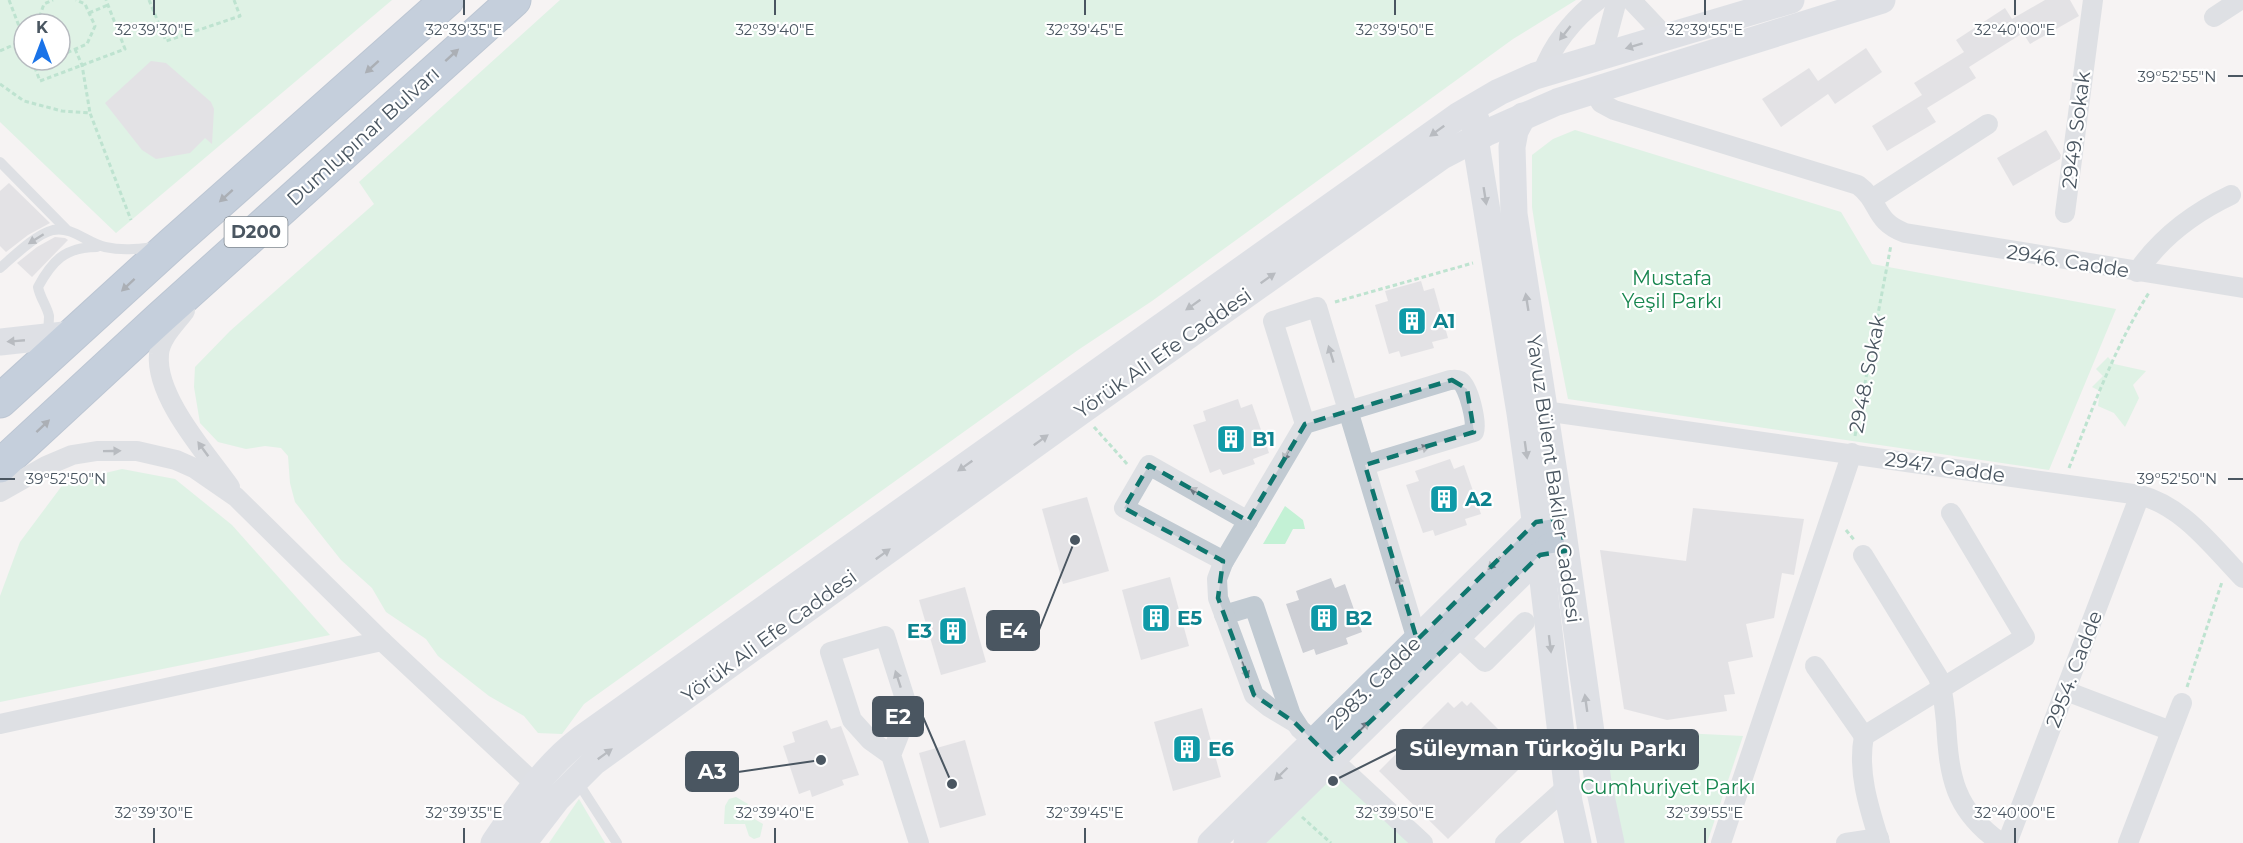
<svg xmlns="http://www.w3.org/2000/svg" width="2243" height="843" font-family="Montserrat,sans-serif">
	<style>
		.green { fill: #c3f1d5; fill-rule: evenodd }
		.building { fill: #cdcfd5 }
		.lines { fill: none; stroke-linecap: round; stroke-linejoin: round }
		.highway-casing { stroke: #7690ad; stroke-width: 35 }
		.path { stroke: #7ad0a6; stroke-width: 3; stroke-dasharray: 4.5 3; stroke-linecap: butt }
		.lane { stroke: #c1cad2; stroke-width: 10 }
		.street { stroke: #c1cad2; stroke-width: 20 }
		.secondary { stroke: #c1cbd6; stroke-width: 27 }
		.highway { stroke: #8ba5c1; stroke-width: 33 }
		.oneway { fill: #6e7983 }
		.oneway2 { fill: #6e7984 }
		.oneway3 { fill: #505e6b }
		.marked { fill: none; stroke: #0f766e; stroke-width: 4.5; stroke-dasharray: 12 8; stroke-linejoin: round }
		.ticks { fill: none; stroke: #4a5661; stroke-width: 2 }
		.labels { text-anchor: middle; stroke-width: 4.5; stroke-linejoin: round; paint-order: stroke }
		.shield { fill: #fff; stroke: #808990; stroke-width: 1.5 }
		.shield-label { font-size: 18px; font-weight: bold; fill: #4a5661 }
		.street-label { font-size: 20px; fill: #4a5661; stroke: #fff }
		.park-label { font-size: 20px; fill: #17864f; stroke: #fff }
		.culture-label { font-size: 20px; font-weight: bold; fill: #0d838f; stroke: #fff; text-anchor: start }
		.ticks-label { font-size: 15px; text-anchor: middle; fill: #4a5661; stroke: #fff; stroke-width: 4.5; stroke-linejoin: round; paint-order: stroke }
		.leader { fill: none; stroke: #4a5661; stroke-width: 2 }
		.callout-dot { fill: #4a5661; stroke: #fff; stroke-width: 2 }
		.callout { fill: #4a5661; stroke: #4a5661; stroke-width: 2 }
		.callout-label { font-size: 21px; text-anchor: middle; font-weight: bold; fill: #fff }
	</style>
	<rect width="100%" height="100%" fill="#f5f3f3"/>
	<g class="green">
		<path d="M0 0H392L116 233 0 122ZM24 24H60V60H24Z"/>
		<path d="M560 0H1576L1513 39 1152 301 1078 350 584 704 562 734 538 733 524 716 489 696 438 656 426 639 386 612 372 588 341 560 295 502 290 483 288 456 281 448 265 446 246 449 218 442 200 423 194 387 195 367 230 331 374 204 359 182Z"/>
		<path d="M1575 130 1841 212 1872 264 2116 309 2049 470 1568 399 1539 252 1532 207V155L1553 139Z"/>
		<path d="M2108 357 2114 364 2146 371 2133 385 2139 398 2125 427 2114 413 2098 406 2100 391 2092 387 2103 376 2096 369Z"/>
		<path d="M122 469 175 479 232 525 330 635 0 702V596L20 542 64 483Z"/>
		<path d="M1285 506 1303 520 1305 529H1293L1285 544H1263Z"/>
		<path d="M1600 729 1743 736 1707 843H1624Z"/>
		<path d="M1332 759 1423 843H1247Z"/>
		<path d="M736 797 748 804 751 817 763 824 760 837 754 839 749 836 745 824H724L725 806 729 799Z"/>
		<path d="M579 799 605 843H549Z"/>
	</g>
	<g class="building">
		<path d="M2045 0H2070L2079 16 2030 44 2023 33 1969 67 1976 78 1927 108 1936 122 1887 151 1872 126 1922 95 1914 83 1964 52 1956 40 2005 8 2012 19Z"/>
		<path d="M1866 48 1882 72 1835 104 1828 94 1781 127 1762 99 1809 68 1818 81Z"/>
		<path d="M151 61 166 63 211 102 214 109 212 144 205 138 190 153 156 159 142 150 105 103Z"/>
		<path d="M2046 130 2061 155 2060 159 2013 186 1997 158Z"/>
		<path d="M9 183 50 223 28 235 6 252 0 246V191Z"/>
		<path d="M55 237 65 238 68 240 32 277 17 263 37 247Z"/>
		<path d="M1421 281 1424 291 1434 288 1448 338 1432 342 1434 348 1401 357 1399 351 1389 354 1375 305 1388 301 1385 291Z"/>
		<path d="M1238 399 1241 408 1252 404 1269 453 1253 459 1255 464 1223 475 1220 469 1210 473 1193 425 1206 421 1203 411Z"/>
		<path d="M1450 459 1454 469 1464 465 1481 514 1465 519 1467 525 1435 536 1433 530 1423 533 1406 485 1419 481 1415 471Z"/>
		<path d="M1087 497 1109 571 1063 584 1042 509Z"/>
		<path d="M1693 508 1804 519 1794 575 1782 573 1774 618 1746 624 1753 657 1728 662 1735 694 1724 695 1727 711 1667 720 1624 709 1600 550 1686 561Z"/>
		<path d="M1170 577 1189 646 1141 660 1122 590Z"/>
		<path d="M1331 578 1335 588 1345 584 1362 632 1346 638 1348 644 1316 655 1314 649 1303 653 1286 604 1299 600 1296 591Z"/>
		<path d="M965 587 986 662 941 675 919 600Z"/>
		<path d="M1462 701 1467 706 1471 702 1520 751 1516 756 1519 759 1513 765 1518 770 1448 839 1379 771 1448 702 1454 708Z"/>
		<path d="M1202 708 1221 777 1173 791 1154 722Z"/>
		<path d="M827 720 831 729 841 726 859 775 842 780 844 785 812 797 810 790 799 794 783 746 795 742 792 732Z"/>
		<path d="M965 740 986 815 940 828 919 753Z"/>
	</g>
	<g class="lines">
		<g class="highway-casing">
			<g id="highway">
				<path d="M0 401 171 245 447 0"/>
				<path d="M0 466 159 319 514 0"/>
			</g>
		</g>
		<g class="path">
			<path d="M9 0 24 39"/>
			<path d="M149 0 166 41 240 16 234 0"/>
			<path d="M89 13 108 5"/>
			<path d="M37 24 44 4 53 0"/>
			<path d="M75 49 82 65 90 113"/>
			<path d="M0 51 24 40"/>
			<path d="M60 51 66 53 87 44 95 26 85 4 76 0"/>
			<path d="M32 60 40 81 125 49 106 0"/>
			<path d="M0 84 24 101 62 111 90 113 131 220"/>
			<path d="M1335 302 1473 263"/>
			<path d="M1094 427 1128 465"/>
			<path d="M1855 436 1891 245"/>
			<path d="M2069 468C2093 407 2115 346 2150 291"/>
			<path d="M1846 530 1855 541"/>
			<path d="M2187 687 2222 582"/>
			<path d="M1302 817 1331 843"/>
		</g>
		<g class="lane">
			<path d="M0 162 66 229"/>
			<path d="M0 268C13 257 36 234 53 230 72 226 87 243 105 247 123 251 138 249 156 247"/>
			<path d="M48 336C48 330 49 322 49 316 47 306 40 298 38 287 52 261 65 247 97 247"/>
			<path d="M577 781 617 843"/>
		</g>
		<g class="street">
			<path d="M1631 0 1666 37"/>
			<path d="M2214 17 2240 0"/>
			<path d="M1602 56 1617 0"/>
			<path d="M1542 74C1552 45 1574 18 1598 0"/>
			<path d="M1594 91 1601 103 1614 110 1858 185C1881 202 1873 221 1905 233L2243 288"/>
			<path d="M1872 199 1988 124"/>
			<path d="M2065 213 2093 0"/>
			<path d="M2137 272C2161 237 2193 213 2231 195"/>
			<path d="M185 311C176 323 160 338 159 354 155 397 206 453 230 487"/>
			<path d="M1544 411 2140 495C2184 507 2212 546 2243 578"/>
			<path d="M1305 424 1273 321 1317 307 1417 640"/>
			<path d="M0 492 46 466 72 455 97 451H137L176 460 194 468 236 497 382 641 535 784"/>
			<path d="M1863 555 1938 677C1944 692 1944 706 1946 722 1949 777 1954 810 2001 843"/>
			<path d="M1224 561 1124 508 1149 465 1248 521"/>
			<path d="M1224 615 1254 606 1291 715 1300 729 1314 742"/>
			<path d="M1457 636 1485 662 1525 622"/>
			<path d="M1815 666 1864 736"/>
			<path d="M2066 691 2171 731"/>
			<path d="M1294 722 1269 707 1254 695 1218 598 1217 579 1223 563 1305 424 1450 380C1454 380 1456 379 1460 381 1469 387 1477 422 1474 432L1365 465"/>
			<path d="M0 724 382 641"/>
			<path d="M891 755 901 730 907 705 885 636 830 652 852 720 870 740 891 755 919 843"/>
			<path d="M1332 759 1423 843"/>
			<path d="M1505 843 1567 787"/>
			<path d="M1721 843 1852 453"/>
			<path d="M1846 843 1879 838"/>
			<path d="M1880 843C1869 808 1857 772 1864 736L2025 637 1951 513"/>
			<path d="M2007 843 2140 495"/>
			<path d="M2128 843 2182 703"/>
		</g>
		<g class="secondary">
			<path d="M1523 116 1515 131 1512 147 1514 214 1561 518 1598 782 1611 843"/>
			<path d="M1476 120 1475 138 1520 413 1540 555 1569 802 1578 843"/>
			<path d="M0 342 73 334"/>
			<path d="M494 843C520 805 544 767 581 739L1458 116 1499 92 1535 76 1791 0"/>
			<path d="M523 843 557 799 594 762 1080 412 1442 156 1486 133 1557 102 1882 0"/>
			<path d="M1211 843 1536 522 1549 520"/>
			<path d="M1247 843 1540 555 1553 553"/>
		</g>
		<use href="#highway" class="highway"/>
	</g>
	<defs><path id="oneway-solid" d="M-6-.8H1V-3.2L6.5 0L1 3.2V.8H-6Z" transform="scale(1.5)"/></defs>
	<g class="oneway">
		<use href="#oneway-solid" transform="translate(1565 33) rotate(128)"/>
		<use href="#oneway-solid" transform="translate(36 239) rotate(148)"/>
		<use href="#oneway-solid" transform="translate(1331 354) rotate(-107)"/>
		<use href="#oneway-solid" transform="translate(203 449) rotate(-126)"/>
		<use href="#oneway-solid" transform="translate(1421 449) rotate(-16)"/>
		<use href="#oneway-solid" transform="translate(112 451) rotate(-1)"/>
		<use href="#oneway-solid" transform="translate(1287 453) rotate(120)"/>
		<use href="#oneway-solid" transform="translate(1197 492) rotate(-151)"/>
		<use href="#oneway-solid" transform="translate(1400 584) rotate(-107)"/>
		<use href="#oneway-solid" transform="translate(1245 670) rotate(69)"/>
		<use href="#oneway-solid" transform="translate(898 679) rotate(-108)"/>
	</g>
	<g class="oneway2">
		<use href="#oneway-solid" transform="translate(1634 46) rotate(163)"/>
		<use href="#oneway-solid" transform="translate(1437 131) rotate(144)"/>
		<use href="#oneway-solid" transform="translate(1485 196) rotate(81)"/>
		<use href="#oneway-solid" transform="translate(1268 278) rotate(-35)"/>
		<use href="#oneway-solid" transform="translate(1527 302) rotate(-99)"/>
		<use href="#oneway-solid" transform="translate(1193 305) rotate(145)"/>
		<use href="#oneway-solid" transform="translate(16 341) rotate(175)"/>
		<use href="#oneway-solid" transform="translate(1041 440) rotate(-36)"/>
		<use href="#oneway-solid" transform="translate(1526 450) rotate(82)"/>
		<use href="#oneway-solid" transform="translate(965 466) rotate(145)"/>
		<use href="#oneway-solid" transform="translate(883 554) rotate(-36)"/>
		<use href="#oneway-solid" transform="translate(1494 563) rotate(135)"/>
		<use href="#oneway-solid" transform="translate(1550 644) rotate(83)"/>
		<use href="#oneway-solid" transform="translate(1586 703) rotate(-98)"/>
		<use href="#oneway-solid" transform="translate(1363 728) rotate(-45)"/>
		<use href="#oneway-solid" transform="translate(605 754) rotate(-36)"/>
		<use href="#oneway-solid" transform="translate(1281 774) rotate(136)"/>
	</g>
	<g class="oneway3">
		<use href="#oneway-solid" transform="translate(452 55) rotate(-42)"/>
		<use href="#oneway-solid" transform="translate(372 67) rotate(138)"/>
		<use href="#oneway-solid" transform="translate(226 196) rotate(138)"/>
		<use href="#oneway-solid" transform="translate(128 285) rotate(137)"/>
		<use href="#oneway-solid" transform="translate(43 426) rotate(-43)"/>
	</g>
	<path d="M0 0H2243V843H0ZM1452 380 1467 389 1474 432 1365 465 1417 640 1536 522 1561 518 1565 551 1540 555 1332 759 1294 722 1254 695 1218 598 1223 561 1124 508 1149 465 1248 521 1305 424Z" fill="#f5f3f3" fill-opacity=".55" fill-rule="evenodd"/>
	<path class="marked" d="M1452 380 1467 389 1474 432 1365 465 1417 640 1536 522 1561 518 1565 551 1540 555 1332 759 1294 722 1254 695 1218 598 1223 561 1124 508 1149 465 1248 521 1305 424Z"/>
	<path class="ticks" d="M154 0V15M464 0V15M775 0V15M1085 0V15M1395 0V15M1705 0V15M2015 0V15M2228 76H2243M0 479H15M2228 479H2243M154 828V843M464 828V843M775 828V843M1085 828V843M1395 828V843M1705 828V843M2015 828V843"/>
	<defs>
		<g id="building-square" transform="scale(1.5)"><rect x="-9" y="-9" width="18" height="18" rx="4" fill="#0f9aa8" stroke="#fff"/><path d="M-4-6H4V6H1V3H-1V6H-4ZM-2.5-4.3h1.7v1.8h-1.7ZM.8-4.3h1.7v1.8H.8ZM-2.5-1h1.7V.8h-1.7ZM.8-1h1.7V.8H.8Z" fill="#fff"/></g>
	</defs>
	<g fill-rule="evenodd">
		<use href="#building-square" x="1412" y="321"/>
		<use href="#building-square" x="1231" y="439"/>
		<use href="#building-square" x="1444" y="499"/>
		<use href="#building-square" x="1156" y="618"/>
		<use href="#building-square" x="1324" y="618"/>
		<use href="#building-square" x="953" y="631"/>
		<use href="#building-square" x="1187" y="749"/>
	</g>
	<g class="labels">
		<rect class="shield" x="224.5" y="217" width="63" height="30" rx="4.5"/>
		<g class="shield-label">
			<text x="256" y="238">D200</text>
		</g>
		<g class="street-label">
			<text transform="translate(2076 130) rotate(-83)" y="7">2949. Sokak</text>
			<text transform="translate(363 136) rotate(-42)" y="7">Dumlupınar Bulvarı</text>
			<text transform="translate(2068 261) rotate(9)" y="7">2946. Cadde</text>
			<text transform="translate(1163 353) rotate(-35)" y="7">Yörük Ali Efe Caddesi</text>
			<text transform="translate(1867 374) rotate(-79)" y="7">2948. Sokak</text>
			<text transform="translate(1945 467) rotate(8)" y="7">2947. Cadde</text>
			<text transform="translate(1554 479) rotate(82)" y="7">Yavuz Bülent Bakiler Caddesi</text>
			<text transform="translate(769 636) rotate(-36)" y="7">Yörük Ali Efe Caddesi</text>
			<text transform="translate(2074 669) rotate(-69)" y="7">2954. Cadde</text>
			<text transform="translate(1374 683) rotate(-45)" y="7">2983. Cadde</text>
		</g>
		<g class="park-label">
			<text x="1672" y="285">Mustafa<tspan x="1672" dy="23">Yeşil Parkı</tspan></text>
			<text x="1668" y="794">Cumhuriyet Parkı</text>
		</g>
		<g class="culture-label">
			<text x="1433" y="328">A1</text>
			<text x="1252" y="446">B1</text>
			<text x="1465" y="506">A2</text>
			<text x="1177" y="625">E5</text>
			<text x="1345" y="625">B2</text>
			<text x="932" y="638" text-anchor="end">E3</text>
			<text x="1208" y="756">E6</text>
		</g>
	</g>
	<g class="ticks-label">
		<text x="154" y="35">32°39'30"E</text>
		<text x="464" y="35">32°39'35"E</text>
		<text x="775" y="35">32°39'40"E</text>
		<text x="1085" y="35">32°39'45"E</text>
		<text x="1395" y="35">32°39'50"E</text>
		<text x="1705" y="35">32°39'55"E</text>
		<text x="2015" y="35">32°40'00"E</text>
		<text x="2177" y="82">39°52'55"N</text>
		<text x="66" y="484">39°52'50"N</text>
		<text x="2177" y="484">39°52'50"N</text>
		<text x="154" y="818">32°39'30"E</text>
		<text x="464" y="818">32°39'35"E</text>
		<text x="775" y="818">32°39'40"E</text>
		<text x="1085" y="818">32°39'45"E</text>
		<text x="1395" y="818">32°39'50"E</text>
		<text x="1705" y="818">32°39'55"E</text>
		<text x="2015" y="818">32°40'00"E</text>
	</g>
	<path class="leader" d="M1075 540L1039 630M952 784L923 717M1333 781L1397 749M821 760L738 772"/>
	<g class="callout-dot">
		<circle cx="1075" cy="540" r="6"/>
		<circle cx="952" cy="784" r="6"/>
		<circle cx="1333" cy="781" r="6"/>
		<circle cx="821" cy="760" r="6"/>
	</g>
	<g class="callout">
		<rect x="987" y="611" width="52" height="39" rx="6"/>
		<rect x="873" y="697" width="50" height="39" rx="6"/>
		<rect x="1397" y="730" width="301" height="39" rx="6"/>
		<rect x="686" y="752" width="52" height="39" rx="6"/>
	</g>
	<g class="callout-label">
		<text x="1013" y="638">E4</text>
		<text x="898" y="724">E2</text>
		<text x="1548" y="756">Süleyman Türkoğlu Parkı</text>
		<text x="712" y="779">A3</text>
	</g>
	<g transform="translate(42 42)"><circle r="28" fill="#ffffff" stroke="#b7bbc0" stroke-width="1.5"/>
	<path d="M0-4.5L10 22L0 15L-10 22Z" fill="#1a73e8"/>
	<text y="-9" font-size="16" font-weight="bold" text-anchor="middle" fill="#4a5661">K</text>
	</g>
</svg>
